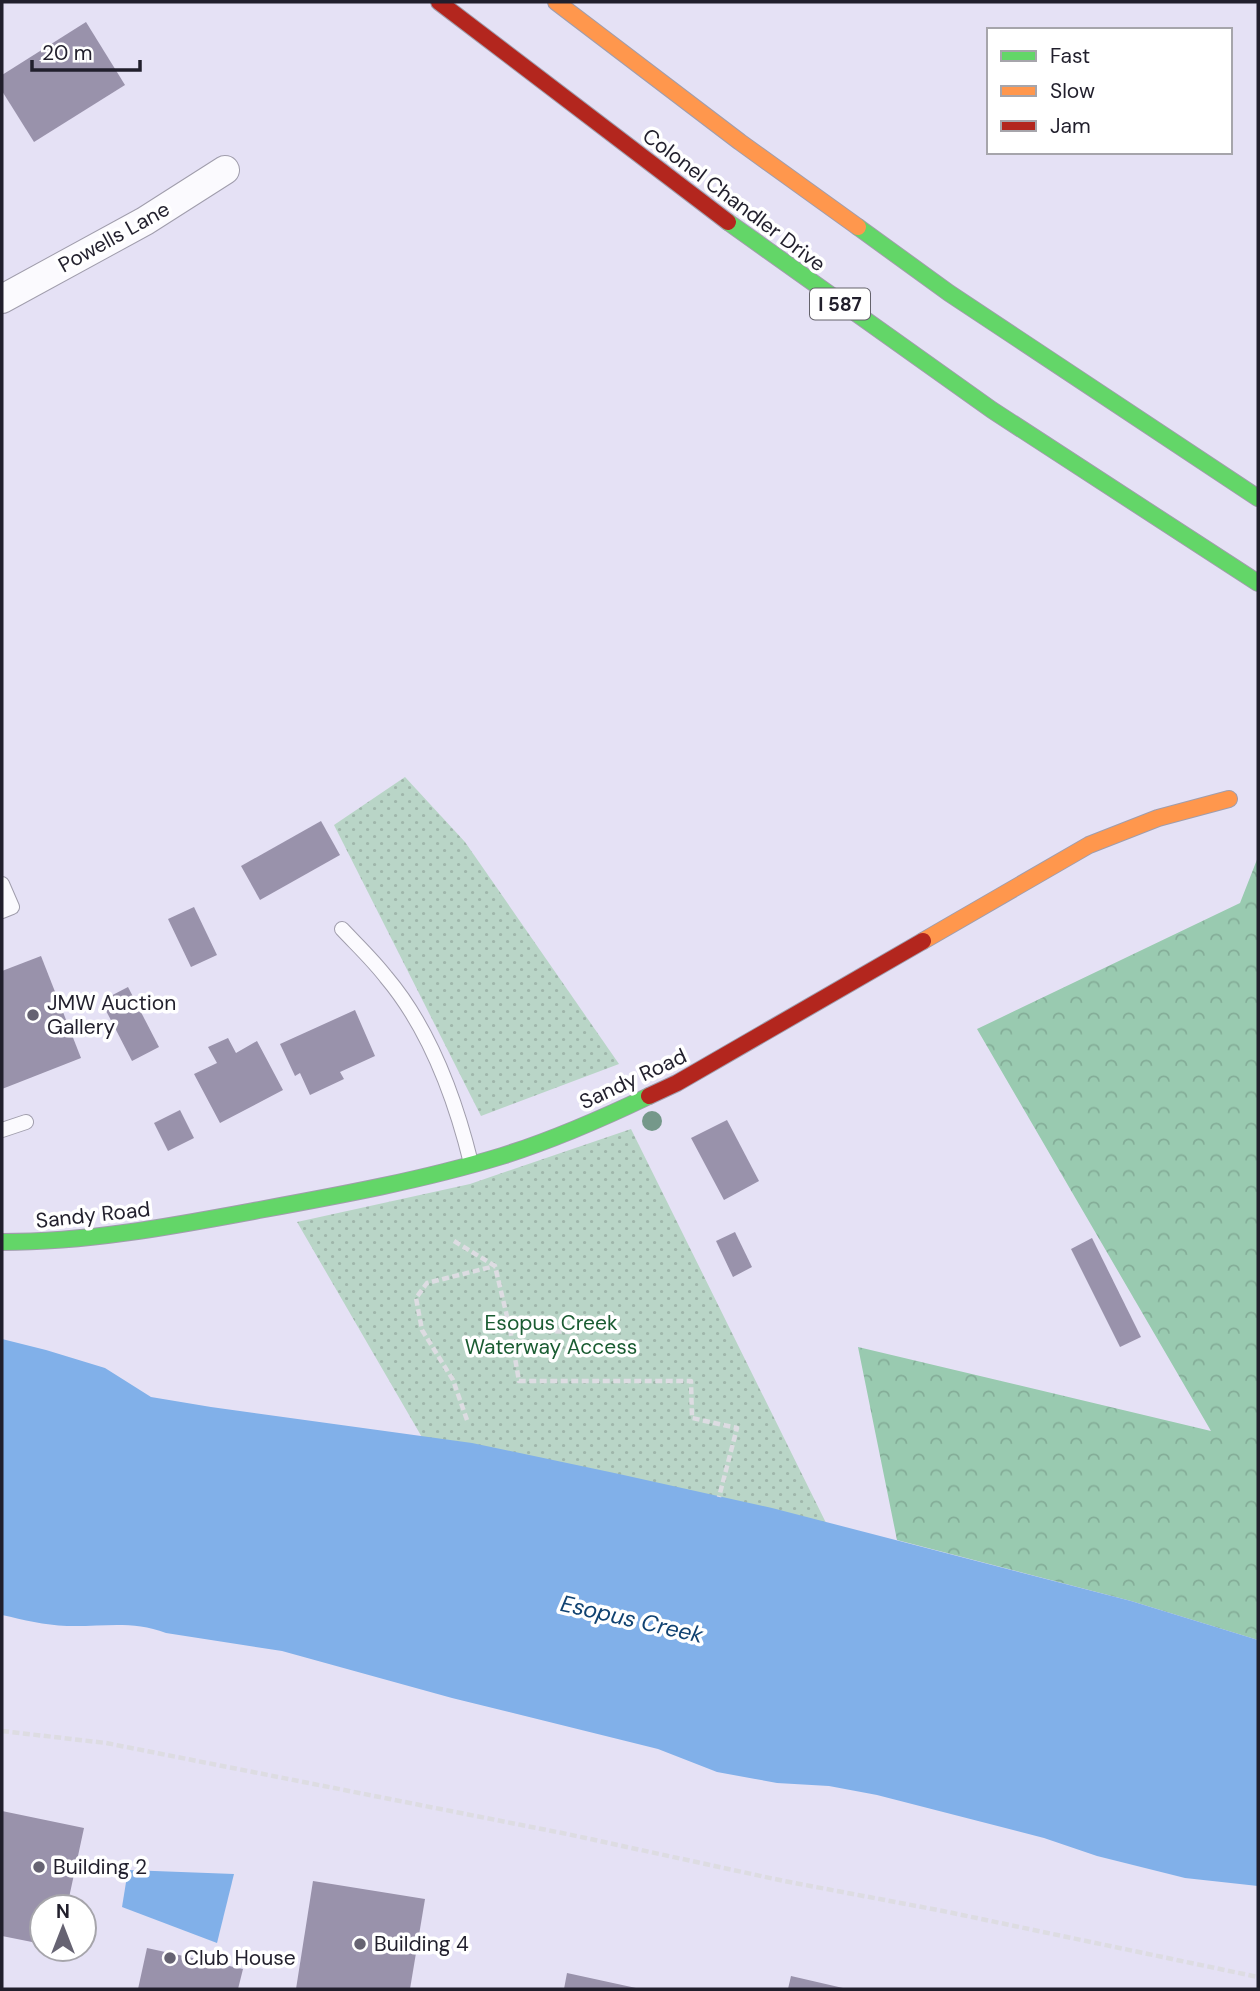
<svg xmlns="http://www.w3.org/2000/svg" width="1260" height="1991" font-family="'DM Sans',sans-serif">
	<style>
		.forest { fill: url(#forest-crowns) }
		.park { fill: url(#park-dots) }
		.water { fill: #81b0e9 }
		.building { fill: #9992ab }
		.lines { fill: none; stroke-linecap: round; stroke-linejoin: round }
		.lane-casing { stroke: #a09dac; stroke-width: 16 }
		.street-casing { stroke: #a09dac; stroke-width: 30 }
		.fast-casing { stroke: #a09dac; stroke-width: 18 }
		.slow-casing { stroke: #a09dac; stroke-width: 18 }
		.jam-casing { stroke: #a09dac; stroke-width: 18 }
		.path { stroke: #dddce2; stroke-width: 4.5; stroke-dasharray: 7 3.5; stroke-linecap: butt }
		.lane { stroke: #fbfafe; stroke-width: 14 }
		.street { stroke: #fbfafe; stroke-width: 28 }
		.fast { stroke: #63d668; stroke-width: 16 }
		.slow { stroke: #ff974d; stroke-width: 16 }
		.jam { stroke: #b3261e; stroke-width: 16 }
		.tree { fill: #75988a }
		.poi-dot { fill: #666372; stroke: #fff; stroke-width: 2.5 }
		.labels { text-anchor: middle; stroke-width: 7; stroke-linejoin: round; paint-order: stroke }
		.shield { fill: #fff; stroke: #64626b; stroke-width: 2 }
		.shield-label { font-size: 19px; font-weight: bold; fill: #211f2c }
		.street-label { font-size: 21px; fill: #211f2c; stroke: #fff }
		.poi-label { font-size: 21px; fill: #211f2c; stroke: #fff; text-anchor: start }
		.park-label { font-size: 21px; fill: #1a5c32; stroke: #fff }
		.water-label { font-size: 23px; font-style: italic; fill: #104271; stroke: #fff }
	</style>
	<defs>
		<pattern id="forest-crowns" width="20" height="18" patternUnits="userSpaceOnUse" patternTransform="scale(1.75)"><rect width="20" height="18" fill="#99cab0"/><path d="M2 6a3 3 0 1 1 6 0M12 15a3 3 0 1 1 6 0" fill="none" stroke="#84ad98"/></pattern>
		<pattern id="park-dots" width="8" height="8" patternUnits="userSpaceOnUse" patternTransform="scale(1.75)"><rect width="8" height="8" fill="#b9d5c7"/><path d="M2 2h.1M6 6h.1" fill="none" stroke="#9fb6ab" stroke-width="1.8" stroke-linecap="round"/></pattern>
	</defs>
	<rect width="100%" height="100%" fill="#e5e1f5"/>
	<path class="forest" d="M1258 857V1640L1131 1601 897 1540 858 1347 1211 1431 977 1029 1240 903Z"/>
	<g class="park">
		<path d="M405 777 465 842 619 1064 481 1116 334 825Z"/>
		<path d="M631 1129 883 1638 495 1563 297 1222 470 1184Z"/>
	</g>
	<g class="water">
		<path d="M2 1339 46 1350 105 1368 151 1397 211 1407 472 1443 619 1474 772 1508 1131 1601 1258 1640V1886L1185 1878 1097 1856 1044 1838 877 1795 829 1786 777 1783 717 1772 658 1749 452 1698 282 1651 166 1633C131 1620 103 1627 67 1626 44 1625 24 1620 2 1615Z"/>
		<path d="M128 1870 234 1874 217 1943 122 1907Z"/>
	</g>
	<g class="building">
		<path d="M86 22 125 85 34 142 2 91V75Z"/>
		<path d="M321 821 340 855 260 900 241 866Z"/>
		<path d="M194 907 217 955 191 967 168 919Z"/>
		<path d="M41 956 81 1058 2 1089V971Z"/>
		<path d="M128 987 159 1047 132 1061 101 1001Z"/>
		<path d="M355 1010 375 1056 340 1072 344 1079 310 1095 300 1073 295 1076 280 1044Z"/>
		<path d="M228 1038 236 1053 257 1041 283 1090 220 1123 194 1074 217 1063 208 1047Z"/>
		<path d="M180 1110 194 1138 168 1151 154 1123Z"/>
		<path d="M727 1120 759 1181 724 1200 691 1138Z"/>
		<path d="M735 1232 752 1267 733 1277 716 1241Z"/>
		<path d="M1092 1238 1141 1337 1120 1347 1071 1249Z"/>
		<path d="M2 1811 84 1828 67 1907H42V1944L2 1936Z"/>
		<path d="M313 1881 425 1899 410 1989H296Z"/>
		<path d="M147 1948 243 1969 238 1989H138Z"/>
		<path d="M567 1973 636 1988V1989H564Z"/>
		<path d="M791 1976 843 1988V1989H788Z"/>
	</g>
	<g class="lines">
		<g class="lane-casing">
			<g id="lane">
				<path d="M2 884 12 907 2 911"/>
				<path d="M342 929C357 945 373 960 386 977 430 1029 455 1098 471 1163"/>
				<path d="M2 1130 26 1122"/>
			</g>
		</g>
		<g class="street-casing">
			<path id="street" d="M2 299 145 221 225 170"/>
		</g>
		<g class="fast-casing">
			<g id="fast">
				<path d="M728 222 992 410 1258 583"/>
				<path d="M858 227 949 293 1258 498"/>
				<path d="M2 1242C89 1242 173 1226 259 1210 341 1195 423 1180 502 1156 553 1140 601 1119 649 1096"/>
			</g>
		</g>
		<g class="slow-casing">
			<g id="slow">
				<path d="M556 2 740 142 858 227"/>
				<path d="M923 941 1089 845 1158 818 1229 799"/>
			</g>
		</g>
		<g class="jam-casing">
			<g id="jam">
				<path d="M439 2 728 222"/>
				<path d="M649 1096 677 1083 923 941"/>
			</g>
		</g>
		<g class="path">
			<path d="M454 1241 495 1266 510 1329 571 1332"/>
			<path d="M510 1329 519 1381H691L692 1418 737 1428 719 1497"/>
			<path d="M467 1420 453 1380 422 1330 416 1298 427 1283 495 1266"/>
			<path d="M2 1731 106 1743 567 1834 784 1881 943 1911 1258 1977"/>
		</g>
		<use href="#lane" class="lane"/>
		<use href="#street" class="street"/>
		<use href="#fast" class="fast"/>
		<use href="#slow" class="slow"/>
		<use href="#jam" class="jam"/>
	</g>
	<circle class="tree" cx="652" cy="1121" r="10"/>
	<g class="poi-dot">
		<circle cx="33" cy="1015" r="7"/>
		<circle cx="39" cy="1867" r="7"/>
		<circle cx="360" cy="1944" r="7"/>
		<circle cx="170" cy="1958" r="7"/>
	</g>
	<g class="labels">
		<rect class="shield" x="810" y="288.5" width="60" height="31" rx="5"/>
		<g class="shield-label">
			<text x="840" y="311">I 587</text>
		</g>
		<g class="street-label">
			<text transform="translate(734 200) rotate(37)" y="7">Colonel Chandler Drive</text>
			<text transform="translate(114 237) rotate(-29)" y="7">Powells Lane</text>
			<text transform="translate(633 1079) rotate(-25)" y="7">Sandy Road</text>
			<text transform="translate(93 1215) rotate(-6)" y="7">Sandy Road</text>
		</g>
		<g class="poi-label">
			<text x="47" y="1010">JMW Auction<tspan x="47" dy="24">Gallery</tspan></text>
			<text x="53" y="1874">Building 2</text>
			<text x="374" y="1951">Building 4</text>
			<text x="184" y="1965">Club House</text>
		</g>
		<g class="park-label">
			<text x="551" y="1330">Esopus Creek<tspan x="551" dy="24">Waterway Access</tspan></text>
		</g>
		<g class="water-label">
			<text transform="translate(632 1619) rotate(13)" y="8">Esopus Creek</text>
		</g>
	</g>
	<rect width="1260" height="1991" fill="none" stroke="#211f2c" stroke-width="7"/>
	<rect x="987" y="28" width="245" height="126" fill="#ffffff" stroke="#a6a5ab" stroke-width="2"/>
	<rect x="1001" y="51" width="35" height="10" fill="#63d668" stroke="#a6a5ab" stroke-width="2"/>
	<text x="1050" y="63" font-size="21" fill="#211f2c">Fast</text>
	<rect x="1001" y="86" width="35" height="10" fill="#ff974d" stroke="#a6a5ab" stroke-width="2"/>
	<text x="1050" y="98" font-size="21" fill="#211f2c">Slow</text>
	<rect x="1001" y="121" width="35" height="10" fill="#b3261e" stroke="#a6a5ab" stroke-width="2"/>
	<text x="1050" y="133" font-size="21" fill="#211f2c">Jam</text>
	<g transform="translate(63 1928)"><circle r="33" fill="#ffffff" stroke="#a6a5ab" stroke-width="2"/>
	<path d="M0-5L12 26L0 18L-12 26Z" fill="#666372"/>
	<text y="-10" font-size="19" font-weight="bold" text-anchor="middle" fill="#211f2c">N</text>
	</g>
	<path d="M32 60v10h108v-10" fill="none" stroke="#211f2c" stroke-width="3.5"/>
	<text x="42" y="60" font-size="21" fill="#211f2c" stroke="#ffffff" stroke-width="5" paint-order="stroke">20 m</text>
</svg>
